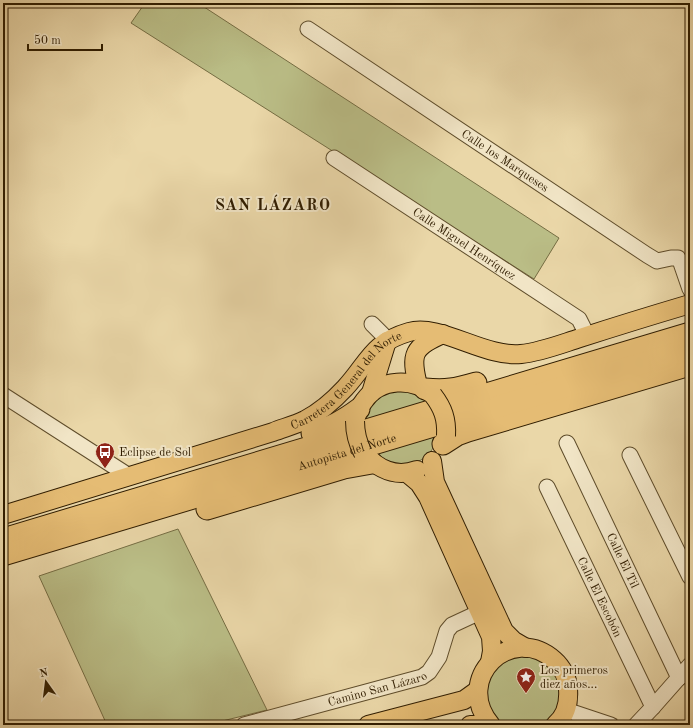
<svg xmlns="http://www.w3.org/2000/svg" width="693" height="728" font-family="'Old Standard TT',serif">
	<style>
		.green { fill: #babd86; stroke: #756d43 }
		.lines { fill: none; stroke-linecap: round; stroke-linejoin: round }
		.minor-casing { stroke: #5e4c2a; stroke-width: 17 }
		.major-casing { stroke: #301d00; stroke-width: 20 }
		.highway-casing { stroke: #301d00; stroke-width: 23 }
		.minor { stroke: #f1e5c6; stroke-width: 15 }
		.major { stroke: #e5bc74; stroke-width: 18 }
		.highway { stroke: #e5bc74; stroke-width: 21 }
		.major-bridge-casing { stroke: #301d00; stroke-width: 20; stroke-linecap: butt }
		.major-bridge { stroke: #e5bc74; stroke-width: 18 }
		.labels { text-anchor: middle; stroke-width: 4; stroke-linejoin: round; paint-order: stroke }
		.street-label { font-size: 12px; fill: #301d00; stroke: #f1e5c6 }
		.poi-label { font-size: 12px; fill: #301d00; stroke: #f1e5c6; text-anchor: start }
		.district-label { font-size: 16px; font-weight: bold; letter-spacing: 1px; fill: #301d00; stroke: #f1e5c6 }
	</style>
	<rect width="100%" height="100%" fill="#ead7a8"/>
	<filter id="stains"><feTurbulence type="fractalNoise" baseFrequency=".005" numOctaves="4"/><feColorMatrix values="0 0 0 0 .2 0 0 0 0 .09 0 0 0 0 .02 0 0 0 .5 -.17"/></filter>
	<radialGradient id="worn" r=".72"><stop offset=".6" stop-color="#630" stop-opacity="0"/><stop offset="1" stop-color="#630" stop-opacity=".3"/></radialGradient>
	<g class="green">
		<path d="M145 3H198L559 238 534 279 131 23Z"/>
		<path d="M397 390 415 392 430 403 363 424 366 414 378 397Z"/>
		<path d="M439 432C434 454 422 465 400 464 396 464 391 465 387 463 382 460 377 456 372 452Z"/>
		<path d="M178 529 267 710 206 725H107L39 576Z"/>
		<path d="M523 656 534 657 554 671 559 681 562 693 554 716 545 725H502C488 717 488 701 485 686 498 666 498 660 523 656Z"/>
	</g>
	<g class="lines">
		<g class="minor-casing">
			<g id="minor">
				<path id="s1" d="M308 29 647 255 657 261 671 258H678L681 263 690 289"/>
				<path id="s2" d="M334 158 579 319 587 335"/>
				<path d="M372 324 388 340"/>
				<path d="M3 395 129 476"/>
				<path id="s3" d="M567 443 679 678"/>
				<path d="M630 455 690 577"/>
				<path id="s4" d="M547 487 653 707"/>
				<path d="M566 710 611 725"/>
				<path id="s5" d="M244 725 422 677 429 672 439 657 447 631 452 625 480 612"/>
				<path d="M636 725 653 707 690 665"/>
			</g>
		</g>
		<g class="major-casing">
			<g id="major">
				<path d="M418 385C410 354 413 347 443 334"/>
				<path d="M371 393 387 341"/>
				<path d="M355 421C357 413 359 407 364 401 380 378 413 377 433 395"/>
				<path d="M363 453C378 469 395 478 417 470"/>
				<path d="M432 461 435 482 504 631 514 641 526 648"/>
				<path d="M407 473 419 483 428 497 491 637 492 651 490 662"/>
				<path id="s6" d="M3 515 273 432C283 428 295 425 305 420 320 412 333 401 345 388 369 362 371 343 409 332 440 323 485 358 521 354 541 352 561 344 580 338 617 326 653 315 690 304"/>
				<path d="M368 725 464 700 478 690"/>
				<path d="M470 725H482"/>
				<path d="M491 725C452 679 511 622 554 660 562 667 568 678 568 689 569 702 566 716 555 725"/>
			</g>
		</g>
		<g class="highway-casing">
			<g id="highway">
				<path d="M425 389C447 391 455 389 476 383"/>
				<path d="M312 433C331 427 343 421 359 409"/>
				<path d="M443 444 457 435 468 431 690 365"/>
				<path d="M207 509 344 468 372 463"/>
				<path d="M3 539 690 333"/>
				<path id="s7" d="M3 555 690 349"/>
			</g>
		</g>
		<use href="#minor" class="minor"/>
		<use href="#major" class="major"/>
		<use href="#highway" class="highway"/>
		<g class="major-bridge-casing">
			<g id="major-bridge">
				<path d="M433 395C443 408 447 419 446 436"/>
				<path d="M355 421C355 433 357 442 363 453"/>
			</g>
		</g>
		<use href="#major-bridge" class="major-bridge"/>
	</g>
	<defs>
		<g id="bus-pin" transform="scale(1)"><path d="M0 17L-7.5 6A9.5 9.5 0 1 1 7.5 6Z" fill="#8f2418" stroke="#f1e5c6"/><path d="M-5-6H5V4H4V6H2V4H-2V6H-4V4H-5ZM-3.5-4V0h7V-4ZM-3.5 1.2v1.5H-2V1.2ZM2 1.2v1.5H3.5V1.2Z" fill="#fff"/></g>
		<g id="sight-pin" transform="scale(1)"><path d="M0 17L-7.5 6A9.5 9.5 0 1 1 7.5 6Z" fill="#8f2418" stroke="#f1e5c6"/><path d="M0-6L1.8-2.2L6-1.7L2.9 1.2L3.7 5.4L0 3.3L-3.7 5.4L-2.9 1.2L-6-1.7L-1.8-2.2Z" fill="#fff"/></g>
	</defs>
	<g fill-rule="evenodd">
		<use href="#bus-pin" x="105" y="452"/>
		<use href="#sight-pin" x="526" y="677"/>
	</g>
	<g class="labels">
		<g class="street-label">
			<text dy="4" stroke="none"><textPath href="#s1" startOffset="237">Calle los Marqueses</textPath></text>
			<text dy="4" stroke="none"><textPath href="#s2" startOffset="156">Calle Miguel Henríquez</textPath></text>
			<text dy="4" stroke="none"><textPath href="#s6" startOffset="374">Carretera General del Norte</textPath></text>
			<text dy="4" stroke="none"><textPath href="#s7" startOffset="359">Autopista del Norte</textPath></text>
			<text dy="4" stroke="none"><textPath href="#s3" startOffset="130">Calle El Til</textPath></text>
			<text dy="4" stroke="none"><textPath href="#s4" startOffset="122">Calle El Escobón</textPath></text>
			<text dy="4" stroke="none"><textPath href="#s5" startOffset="138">Camino San Lázaro</textPath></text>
		</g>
		<g class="poi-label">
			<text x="119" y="456">Eclipse de Sol</text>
			<text x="540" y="674">Los primeros<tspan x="540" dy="14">diez años...</tspan></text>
		</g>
		<g class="district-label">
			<text x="273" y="210">SAN LÁZARO</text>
		</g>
	</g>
	<rect width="693" height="728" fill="none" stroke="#ead7a8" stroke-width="16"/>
	<rect x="4" y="4" width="685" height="720" fill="none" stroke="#301d00" stroke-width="2"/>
	<rect x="8" y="8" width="677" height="712" fill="none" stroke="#301d00"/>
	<g transform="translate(46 682) rotate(346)" stroke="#f1e5c6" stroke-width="3" paint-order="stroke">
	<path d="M0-3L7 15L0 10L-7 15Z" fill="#301d00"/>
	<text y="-6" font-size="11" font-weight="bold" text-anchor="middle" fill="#301d00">N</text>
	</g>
	<path d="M28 44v6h74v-6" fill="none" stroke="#301d00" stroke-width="2"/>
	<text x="34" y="44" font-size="12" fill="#301d00" stroke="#f1e5c6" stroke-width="3" paint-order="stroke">50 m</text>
	<rect width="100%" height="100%" filter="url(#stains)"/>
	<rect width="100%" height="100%" fill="url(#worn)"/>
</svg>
